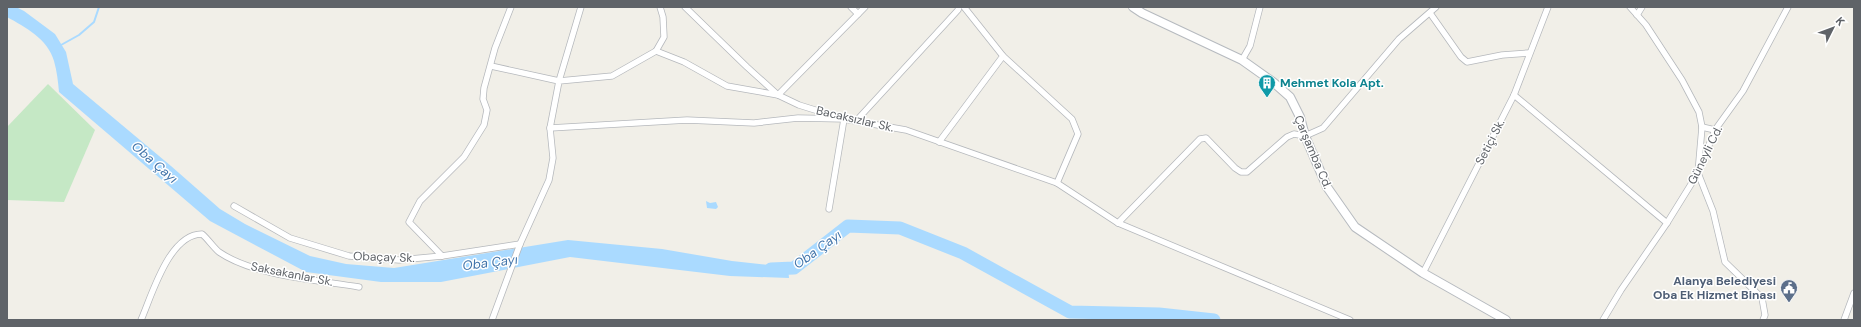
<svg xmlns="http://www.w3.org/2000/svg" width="1861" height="327" font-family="'DM Sans',sans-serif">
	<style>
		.green { fill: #c5e8c5 }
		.water { fill: #aadaff }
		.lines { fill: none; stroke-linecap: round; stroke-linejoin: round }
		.stream { stroke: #aadaff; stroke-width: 2 }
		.river { stroke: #aadaff; stroke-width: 13 }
		.street-casing { stroke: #b5b8bc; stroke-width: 7 }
		.secondary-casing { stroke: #b6babf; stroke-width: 10 }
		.street { stroke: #fff; stroke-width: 5.5 }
		.secondary { stroke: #fff; stroke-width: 8 }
		.labels { text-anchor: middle; stroke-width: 3; stroke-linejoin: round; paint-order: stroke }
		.culture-label { font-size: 12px; font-weight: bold; fill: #0d838f; stroke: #fff; text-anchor: start }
		.street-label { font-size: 12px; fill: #5f6368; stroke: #fff }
		.service-label { font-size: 12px; font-weight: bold; fill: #4e5e75; stroke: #fff; text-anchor: end }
		.water-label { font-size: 13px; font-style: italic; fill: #4174aa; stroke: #fff }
	</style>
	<rect width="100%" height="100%" fill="#f1efe8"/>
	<path class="green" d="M48 84 95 130 64 202 7 200V127Z"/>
	<g class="water">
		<path d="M7 7H16L24 11 55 34 66 52 73 84 171 166 220 209 245 224 310 256 346 264 394 268 568 240 662 249 732 261 788 267 789 278 730 276 570 257 441 282H381L306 272 210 221 59 92C58 82 57 71 54 61 48 39 25 27 7 17Z"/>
		<path d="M706 201 710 203 716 202 718 207 716 209 707 208Z"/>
	</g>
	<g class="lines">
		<path class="stream" d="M61 45 79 35 94 22 99 7"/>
		<path class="river" d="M771 269 794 268 848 226 900 228 963 253 1070 312 1159 314 1214 320"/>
		<g class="street-casing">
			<g id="street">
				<path d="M685 7 747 67 778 95 865 7"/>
				<path d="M851 7 858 14"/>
				<path d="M1630 7 1646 25 1682 80 1699 112 1702 127 1698 173 1713 211 1725 262 1762 298 1765 315 1763 320"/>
				<path d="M1430 13 1461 57 1467 62 1502 55 1529 53"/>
				<path d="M1637 15 1642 7"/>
				<path d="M656 51 684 62 727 86 778 95 799 105 844 119 906 130 1057 183 1118 223 1350 320"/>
				<path d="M1003 56 1072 119 1078 134 1057 183"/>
				<path d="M1242 60 1250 46 1260 7"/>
				<path d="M491 66 559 81 581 7"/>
				<path d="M1514 95 1667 223"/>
				<path d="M856 121 958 10 959 7"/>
				<path d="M1702 127 1715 130"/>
				<path d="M550 128 687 120 754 123 798 118 844 119 829 209"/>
				<path d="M939 142 1003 56 964 7"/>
				<path d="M234 206 290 238 349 256 399 260 442 256 520 244"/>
				<path d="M1118 223 1200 139 1206 138 1235 168 1241 172H1247L1287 137 1294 134 1305 136 1323 128 1399 39 1436 7"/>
				<path d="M442 256 409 222 420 201 464 157 484 125 487 110 483 99 484 88 495 48 511 7"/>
				<path d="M1423 273 1514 95 1548 7"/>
				<path d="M141 320C152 295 169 234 202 234 208 239 213 247 219 252 254 276 318 280 359 287"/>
				<path d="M492 320 520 244 549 180 553 158 550 128 559 81 612 76 656 51 664 37 663 17 660 7"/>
				<path d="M1603 320 1621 290 1667 223 1698 173 1715 130 1743 91 1788 7"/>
				<path d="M1844 320 1854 293"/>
			</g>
		</g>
		<g class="secondary-casing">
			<path id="secondary" d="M1133 7 1142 13 1242 60 1273 82 1290 97 1300 117 1305 136 1327 187 1355 227 1423 273 1506 320"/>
		</g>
		<use href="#street" class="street"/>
		<use href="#secondary" class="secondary"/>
	</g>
	<defs>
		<g id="building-pin" transform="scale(0.9)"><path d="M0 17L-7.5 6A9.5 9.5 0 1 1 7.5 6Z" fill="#0f9aa8" stroke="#fff"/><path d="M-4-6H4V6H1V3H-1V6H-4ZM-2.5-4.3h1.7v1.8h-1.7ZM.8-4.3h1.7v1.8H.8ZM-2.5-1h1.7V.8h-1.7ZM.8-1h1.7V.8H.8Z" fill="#fff"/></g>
		<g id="civic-pin" transform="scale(0.9)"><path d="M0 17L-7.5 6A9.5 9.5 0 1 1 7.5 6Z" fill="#5c6f8a" stroke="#fff"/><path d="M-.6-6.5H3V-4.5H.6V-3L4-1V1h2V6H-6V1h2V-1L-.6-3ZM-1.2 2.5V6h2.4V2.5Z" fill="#fff"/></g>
	</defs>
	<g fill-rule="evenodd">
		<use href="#building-pin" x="1267" y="83"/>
		<use href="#civic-pin" x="1789" y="288"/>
	</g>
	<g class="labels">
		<g class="culture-label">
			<text x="1280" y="87">Mehmet Kola Apt.</text>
		</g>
		<g class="street-label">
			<text transform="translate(855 119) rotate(13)" y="4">Bacaksızlar Sk.</text>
			<text transform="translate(1490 142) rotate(-63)" y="4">Setiçi Sk.</text>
			<text transform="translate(1313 152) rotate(67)" y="4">Çarşamba Cd.</text>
			<text transform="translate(1705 155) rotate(-64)" y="4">Güneyli Cd.</text>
			<text transform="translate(384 257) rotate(2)" y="4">Obaçay Sk.</text>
			<text transform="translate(292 274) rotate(11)" y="4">Saksakanlar Sk.</text>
		</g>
		<g class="service-label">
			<text x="1776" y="285">Alanya Belediyesi<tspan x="1776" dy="14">Oba Ek Hizmet Binası</tspan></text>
		</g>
		<g class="water-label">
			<text transform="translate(155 162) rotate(41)" y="5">Oba Çayı</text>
			<text transform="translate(817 249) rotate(-36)" y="5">Oba Çayı</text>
			<text transform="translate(490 262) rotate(-7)" y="5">Oba Çayı</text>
		</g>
	</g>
	<rect width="1861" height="327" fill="none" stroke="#5f6368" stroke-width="16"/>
	<g transform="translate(1833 28) rotate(48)" stroke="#ffffff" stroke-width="3" paint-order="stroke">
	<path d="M0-3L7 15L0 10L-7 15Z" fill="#5f6368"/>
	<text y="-6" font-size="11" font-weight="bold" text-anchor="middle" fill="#5f6368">K</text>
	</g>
</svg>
